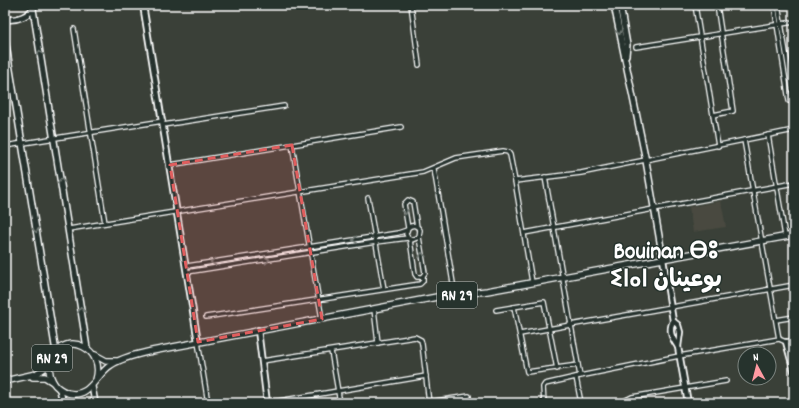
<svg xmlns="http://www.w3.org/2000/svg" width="799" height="408" font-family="Dekko,'Playpen Sans Arabic','Noto Sans Tifinagh',sans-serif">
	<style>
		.built { fill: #48493f }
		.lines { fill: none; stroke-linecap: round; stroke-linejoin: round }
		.minor-casing { stroke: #fff; stroke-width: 6 }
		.tertiary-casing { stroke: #fff; stroke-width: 8 }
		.secondary-casing { stroke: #fff; stroke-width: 8 }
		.primary-casing { stroke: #fff; stroke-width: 8 }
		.minor { stroke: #26332d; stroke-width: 3.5 }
		.tertiary { stroke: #26332d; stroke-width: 4.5 }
		.secondary { stroke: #26332d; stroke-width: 5 }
		.primary { stroke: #26332d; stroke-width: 5.5 }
		.oneway { stroke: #727a76 }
		.marked { fill: #e05e5e; fill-opacity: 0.2; stroke: #e05e5e; stroke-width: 3; stroke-dasharray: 8 5; stroke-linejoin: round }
		.labels { text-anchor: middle; stroke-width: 3; stroke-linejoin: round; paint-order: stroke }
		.shield { fill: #26332d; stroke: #bec2c0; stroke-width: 1 }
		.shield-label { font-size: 15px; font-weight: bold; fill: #fff }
		.town-label { font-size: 24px; font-weight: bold; fill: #fff; stroke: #26332d }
	</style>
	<rect width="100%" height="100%" fill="#3a4038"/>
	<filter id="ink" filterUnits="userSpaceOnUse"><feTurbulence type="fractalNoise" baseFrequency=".025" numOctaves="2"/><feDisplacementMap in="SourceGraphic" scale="8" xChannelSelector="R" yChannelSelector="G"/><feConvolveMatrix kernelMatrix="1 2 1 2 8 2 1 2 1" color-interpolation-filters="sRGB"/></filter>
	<g filter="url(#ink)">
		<path class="built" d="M721 201 726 227 693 232 689 207Z"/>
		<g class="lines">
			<g class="minor-casing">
				<g id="minor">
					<path d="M411 5 419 65"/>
					<path d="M695 5 718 146"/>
					<path d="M774 5 789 101"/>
					<path d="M778 5 794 100"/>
					<path d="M74 29 105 223"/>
					<path d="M636 47 794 22"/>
					<path d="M713 115 733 111 717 5"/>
					<path d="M163 125 284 106"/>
					<path d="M768 135 785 236"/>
					<path d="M292 145 322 319"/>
					<path d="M5 146 163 121"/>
					<path d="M170 165 401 127"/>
					<path d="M434 169 455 295"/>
					<path d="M545 177 580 376 679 356 779 339 744 140"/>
					<path d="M515 181 532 282"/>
					<path d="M368 198 384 289"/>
					<path d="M408 228C412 224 417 225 420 230L419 237 412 240 408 238 406 234 408 228 404 204 408 200 413 202 417 227"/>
					<path d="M69 229 423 172 456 158 503 151 508 152 510 155 515 181 581 173 794 130"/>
					<path d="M524 233 794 183"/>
					<path d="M410 240 415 274 417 277H422L425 273 419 237"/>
					<path d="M187 266 398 233 407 230"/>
					<path d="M187 272 376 242 408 238"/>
					<path d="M514 307 527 372 578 365"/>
					<path d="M374 309 378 343"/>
					<path d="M496 310 544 302 557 369"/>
					<path d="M206 317 420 284 423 281V276"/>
					<path d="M776 320 794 317"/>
					<path d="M520 334 794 285"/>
					<path d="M779 339 786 342 794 340"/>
					<path d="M198 342 208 403"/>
					<path d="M331 351 340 403"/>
					<path d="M262 361 415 337 421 340 422 344 429 403"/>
					<path d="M576 377 581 403"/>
					<path d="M429 402 469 396"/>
					<path d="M267 403 426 376"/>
					<path d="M544 403 543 387 545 384 580 376"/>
					<path d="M625 403 626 400 632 397 726 381"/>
				</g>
			</g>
			<g class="tertiary-casing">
				<g id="tertiary">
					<path d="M143 5 198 342"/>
					<path d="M663 259 673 321C668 331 672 338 678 347"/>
					<path d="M673 321 678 325 680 332 678 347 688 403"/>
					<path d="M258 330 267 403"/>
					<path d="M786 342 794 371"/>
				</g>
			</g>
			<g class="secondary-casing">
				<g id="secondary">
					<path d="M614 5 646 161 663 259"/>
					<path d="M620 5 627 45 626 55"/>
					<path d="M33 9 87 348"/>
					<path d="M5 19C17 21 30 16 35 5"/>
					<path d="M5 39 56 352"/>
					<path d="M92 386 95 403"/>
					<path d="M60 390 63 403"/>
				</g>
			</g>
			<g class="primary-casing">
				<g id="primary">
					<path d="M95 355 106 361H116"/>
					<path d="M33 377H45L53 382"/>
					<path d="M96 380C106 348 66 330 52 358 48 366 49 375 53 382 56 387 62 391 68 393 90 399 96 374 111 365 123 357 139 354 152 351L437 297 487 291 794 235"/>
					<path d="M5 381 36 374 50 364"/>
				</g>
			</g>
			<use href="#minor" class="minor"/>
			<use href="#tertiary" class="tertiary"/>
			<use href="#secondary" class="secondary"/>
			<use href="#primary" class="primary"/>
		</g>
		<defs><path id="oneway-chevron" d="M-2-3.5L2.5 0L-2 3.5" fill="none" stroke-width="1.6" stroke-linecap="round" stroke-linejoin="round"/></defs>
		<g class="oneway">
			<use href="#oneway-chevron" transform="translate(619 32) rotate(79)"/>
			<use href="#oneway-chevron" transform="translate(40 53) rotate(-99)"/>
			<use href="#oneway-chevron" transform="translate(61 181) rotate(-99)"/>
			<use href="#oneway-chevron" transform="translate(405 212) rotate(81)"/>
			<use href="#oneway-chevron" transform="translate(36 230) rotate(81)"/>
			<use href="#oneway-chevron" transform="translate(355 240) rotate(171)"/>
			<use href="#oneway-chevron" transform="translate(422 255) rotate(-99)"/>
			<use href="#oneway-chevron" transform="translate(267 260) rotate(-10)"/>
			<use href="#oneway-chevron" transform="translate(213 262) rotate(172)"/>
			<use href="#oneway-chevron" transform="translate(81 310) rotate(-99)"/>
		</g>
	</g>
	<path class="marked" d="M292 145 322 319 198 342 170 165Z"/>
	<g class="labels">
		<g class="shield">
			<rect x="437" y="282" width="40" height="26" rx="3"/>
			<rect x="32" y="345" width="40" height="26" rx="3"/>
		</g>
		<g class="shield-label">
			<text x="457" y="300">RN 29</text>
			<text x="52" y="363">RN 29</text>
		</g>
		<g class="town-label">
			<text x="666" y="258">Bouinan ⴱⵓ<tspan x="666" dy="28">ⵉⵏⴰⵏ بوعينان</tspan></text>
		</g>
	</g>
	<rect width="799" height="408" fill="none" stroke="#26332d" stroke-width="20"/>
	<rect x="10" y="10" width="779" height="388" fill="none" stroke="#fff" stroke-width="1.5" filter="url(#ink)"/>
	<g transform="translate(757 366) rotate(353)"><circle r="19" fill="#26332d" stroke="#7d8581"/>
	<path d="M0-3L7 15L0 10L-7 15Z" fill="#ff9aa2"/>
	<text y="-6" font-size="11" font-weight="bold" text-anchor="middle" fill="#ffffff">N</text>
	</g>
</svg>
